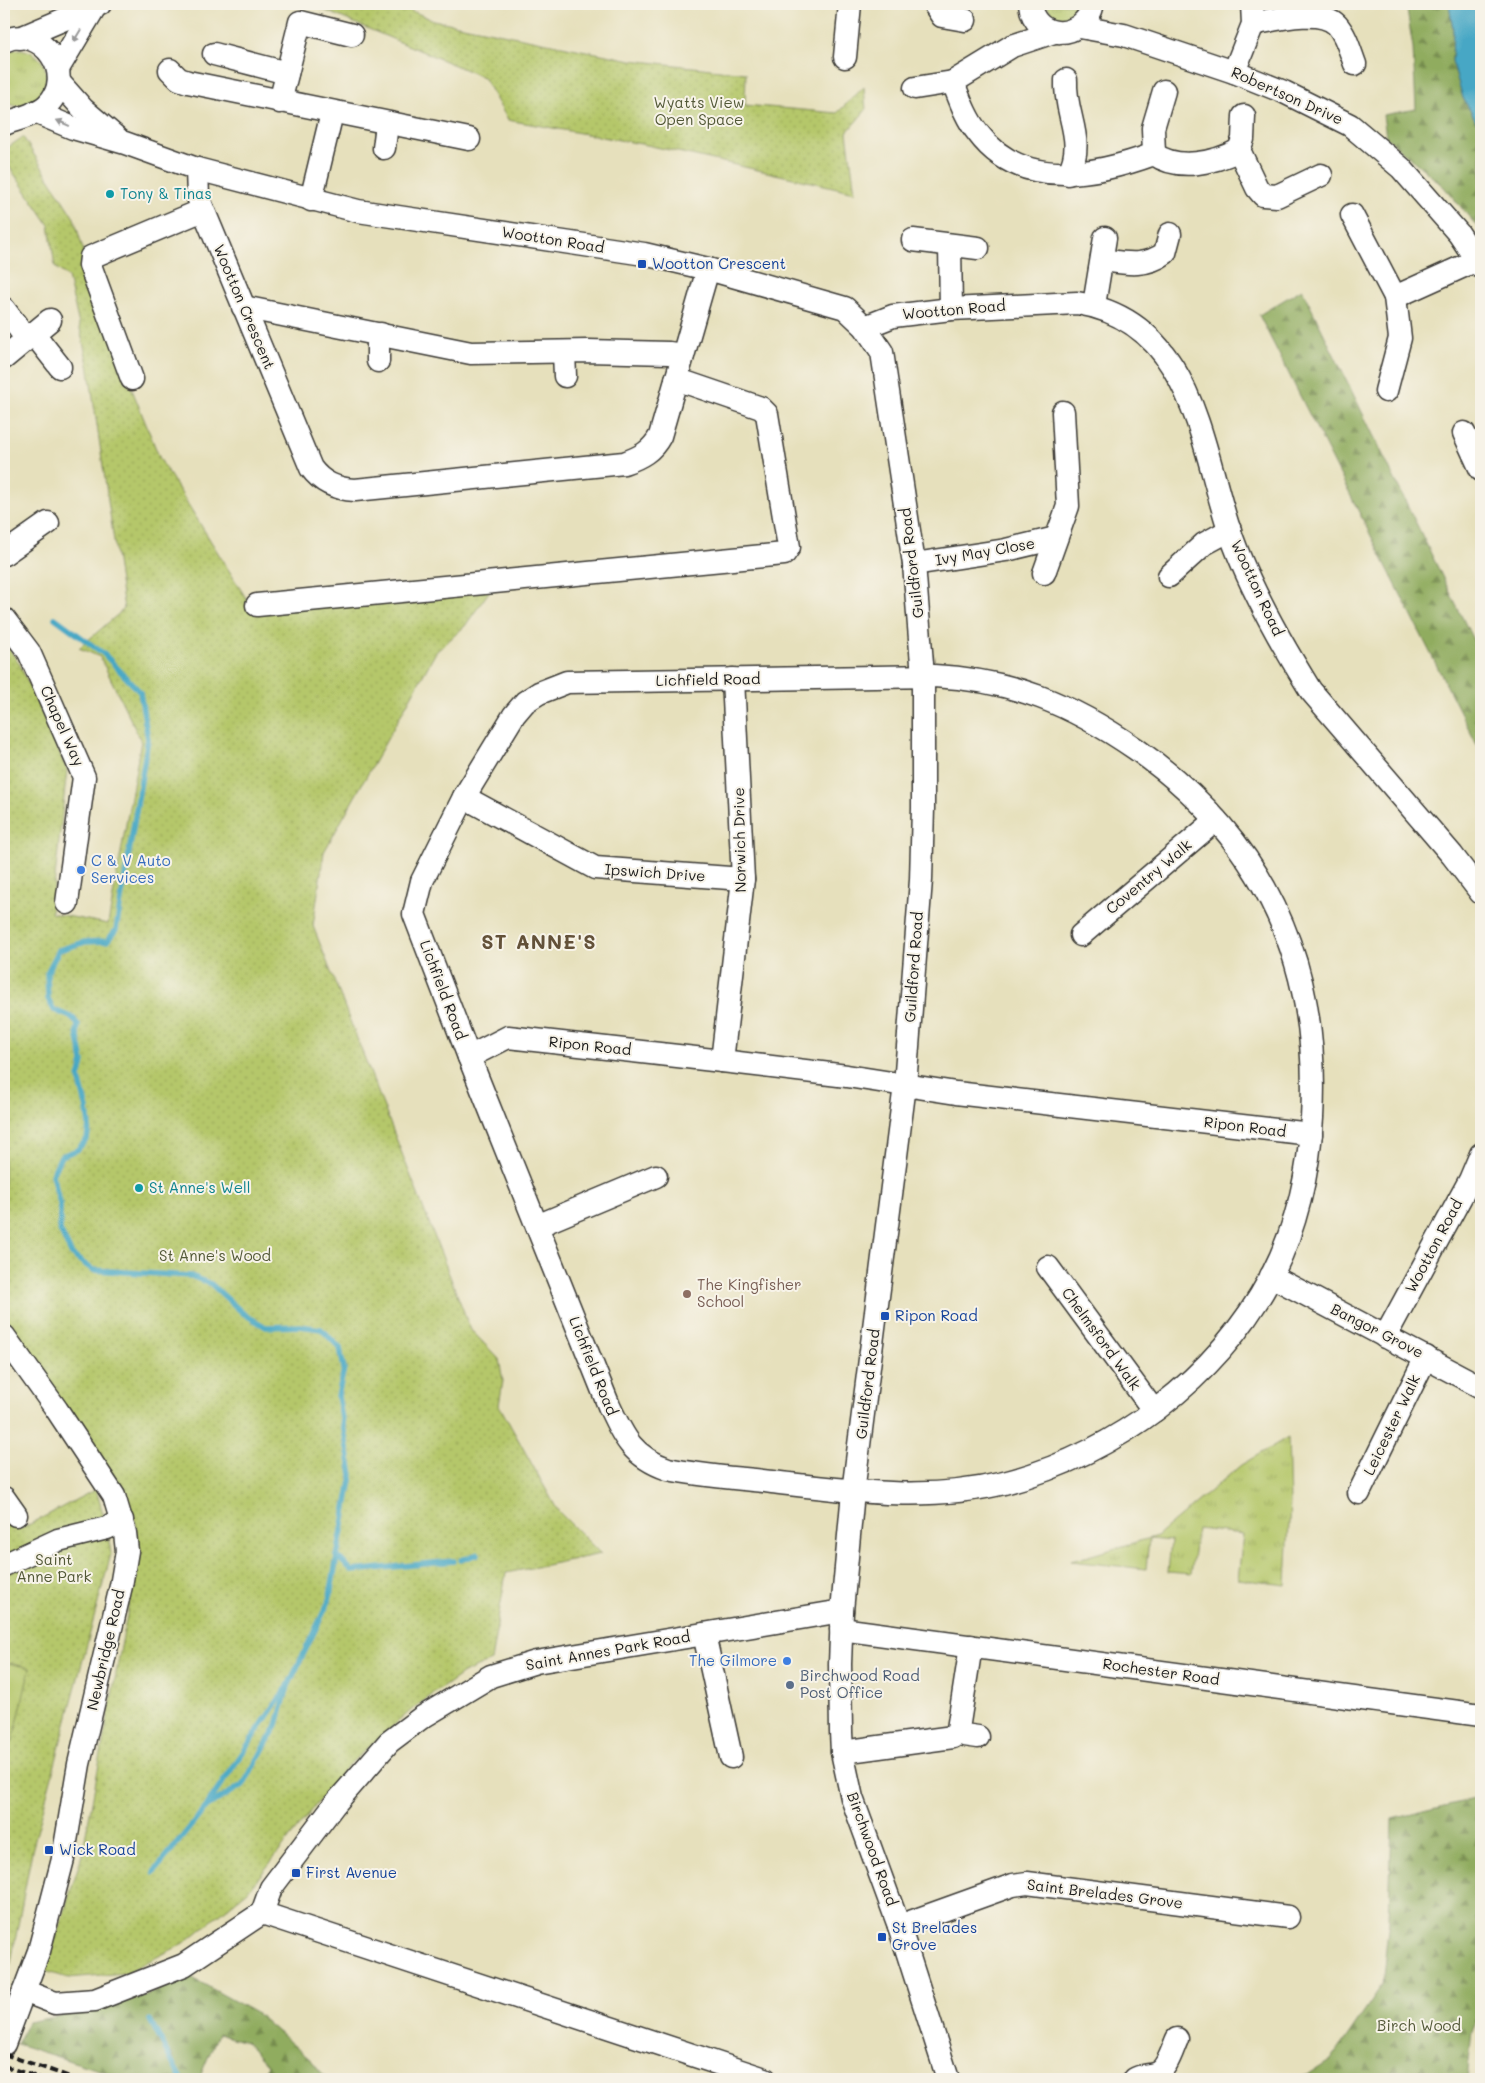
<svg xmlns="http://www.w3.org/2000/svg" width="1485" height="2083" font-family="Mali,sans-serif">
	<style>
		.grass { fill: url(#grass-tufts); stroke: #687243 }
		.forest { fill: url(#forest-firs); stroke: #56643d }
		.park { fill: url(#park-dots); stroke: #687243 }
		.garden { fill: #b5c76a; stroke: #687243 }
		.water { fill: #46a7c5; stroke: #316270 }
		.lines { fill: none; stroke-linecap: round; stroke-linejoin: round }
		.stream { stroke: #46a7c5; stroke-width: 5.5 }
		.minor-casing { stroke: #3a3934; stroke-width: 25 }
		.minor { stroke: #fff; stroke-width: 22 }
		.rail { stroke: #1c1c1c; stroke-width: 4; stroke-dasharray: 8 4; stroke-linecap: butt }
		.oneway { fill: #999 }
		.culture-dot { fill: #0f9aa8; stroke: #f7f3e8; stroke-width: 2 }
		.transit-dot { fill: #1a4fb4; stroke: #f7f3e8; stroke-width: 2 }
		.shop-dot { fill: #3f7fe0; stroke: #f7f3e8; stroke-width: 2 }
		.education-dot { fill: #8d6e63; stroke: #f7f3e8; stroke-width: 2 }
		.service-dot { fill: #5c6f8a; stroke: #f7f3e8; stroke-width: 2 }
		.labels { text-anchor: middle; stroke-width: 4; stroke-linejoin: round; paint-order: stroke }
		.street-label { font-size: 15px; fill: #1c1c1c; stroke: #f7f3e8 }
		.park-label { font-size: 15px; fill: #525837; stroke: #f7f3e8 }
		.culture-label { font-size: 15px; fill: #0d838f; stroke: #f7f3e8; text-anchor: start }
		.transit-label { font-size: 15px; fill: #164399; stroke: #f7f3e8; text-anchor: start }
		.shop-label { font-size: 15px; fill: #366cbe; stroke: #f7f3e8; text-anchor: start }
		.education-label { font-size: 15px; fill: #785e54; stroke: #f7f3e8; text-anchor: start }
		.service-label { font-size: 15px; fill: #4e5e75; stroke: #f7f3e8; text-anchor: start }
		.district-label { font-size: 20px; font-weight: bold; letter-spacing: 1px; fill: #635139; stroke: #f7f3e8 }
	</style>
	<defs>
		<pattern id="grass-tufts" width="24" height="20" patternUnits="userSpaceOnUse" patternTransform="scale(1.25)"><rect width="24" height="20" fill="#b5c76a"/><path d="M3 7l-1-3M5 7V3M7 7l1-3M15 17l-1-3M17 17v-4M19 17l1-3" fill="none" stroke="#9baa5b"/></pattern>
		<pattern id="forest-firs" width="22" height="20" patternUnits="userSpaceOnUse" patternTransform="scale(1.25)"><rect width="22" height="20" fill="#90ac5e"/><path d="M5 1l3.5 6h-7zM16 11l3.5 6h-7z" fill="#758b4d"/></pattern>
		<pattern id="park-dots" width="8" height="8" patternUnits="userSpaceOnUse" patternTransform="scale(1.25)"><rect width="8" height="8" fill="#b5c76a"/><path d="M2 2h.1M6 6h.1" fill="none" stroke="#9baa5b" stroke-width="1.8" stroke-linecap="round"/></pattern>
	</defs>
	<rect width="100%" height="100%" fill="#f7f3e8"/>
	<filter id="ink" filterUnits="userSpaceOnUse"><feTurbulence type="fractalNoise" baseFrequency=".02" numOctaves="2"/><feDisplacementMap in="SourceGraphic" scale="10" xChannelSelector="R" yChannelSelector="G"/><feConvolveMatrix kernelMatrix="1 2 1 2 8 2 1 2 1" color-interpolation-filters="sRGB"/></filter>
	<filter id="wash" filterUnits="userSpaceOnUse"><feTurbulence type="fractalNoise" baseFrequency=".0096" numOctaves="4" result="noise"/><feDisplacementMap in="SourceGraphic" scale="20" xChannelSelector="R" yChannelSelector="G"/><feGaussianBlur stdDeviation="1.12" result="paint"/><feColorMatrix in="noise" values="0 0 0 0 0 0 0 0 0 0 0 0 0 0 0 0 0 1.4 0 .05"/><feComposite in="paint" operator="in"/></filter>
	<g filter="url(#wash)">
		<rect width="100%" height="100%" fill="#e6e0bc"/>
		<g class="grass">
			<path d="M1046 4H1076L1073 12 1064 18 1052 15Z"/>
			<path d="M21 49C70 60 38 124 4 101V53L12 50Z"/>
			<path d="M1288 1437 1290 1502 1286 1585 1238 1579 1243 1534 1197 1529 1191 1574 1168 1572 1171 1541 1149 1539 1146 1569 1071 1561 1157 1536 1241 1465Z"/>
		</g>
		<g class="forest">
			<path d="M1406 4H1449L1453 30 1452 61 1463 98 1481 130V231L1444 187 1386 137 1383 115 1416 109 1413 48Z"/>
			<path d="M1302 289 1481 656V753L1259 315Z"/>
			<path d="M1481 1797V2009L1472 2031 1467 2079H1291L1308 2075 1331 2060 1382 1985 1389 1919 1392 1819Z"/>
			<path d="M189 1976 256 2013 312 2061 327 2079H259L267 2065 246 2042 218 2034 199 2079H127L17 2044 28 2022C83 2011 139 2004 189 1976Z"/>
		</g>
		<g class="park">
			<path d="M301 4H396L433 20 631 60 746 73 745 105 837 113 864 87 866 110 847 132 855 192 647 145 508 120 483 77 319 8Z"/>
			<path d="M23 137 74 218 87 263 121 362 160 459 254 611 491 589 465 626 436 652 324 852 313 926 471 1330 499 1359 503 1381 499 1405 558 1511 601 1554 506 1573 491 1661 463 1673 415 1707 346 1767 248 1891 183 1944 125 1973 68 1978 45 1971 82 1855 138 1556 136 1523 127 1504 4 1322V641L19 663 67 770 51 913 108 924 141 741 100 657 79 648 124 609 88 364 68 277 55 267 49 225 4 159V150Z"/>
			<path d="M96 1489 107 1528 111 1554 32 1851 9 1973 4 1972V1506L21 1529Z"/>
		</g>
		<path class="garden" d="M4 1662 30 1668 13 1741 4 1739Z"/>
		<path class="water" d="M1449 4H1481V130L1463 98 1452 61 1453 30Z"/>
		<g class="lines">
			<g class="stream">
				<path d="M55 618 104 654 140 692 148 739 116 930 107 941 85 942 59 950 47 973 48 999 54 1010 73 1018 78 1025 77 1032 83 1062 79 1078 87 1109 89 1126 87 1139 77 1150 61 1156 52 1175 60 1203V1230L72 1255 93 1270 191 1276 211 1284 244 1314 266 1327 300 1326 321 1329 340 1348 344 1369 338 1396 352 1475 329 1601 288 1686 277 1725 243 1785 207 1806 154 1872"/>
				<path d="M337 1556 352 1571 454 1561"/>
				<path d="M461 1560 478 1554"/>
				<path d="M208 1804 285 1690"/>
				<path d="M150 2020 181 2079"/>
			</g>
		</g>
	</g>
	<g filter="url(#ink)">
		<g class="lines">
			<g class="minor-casing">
				<g id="minor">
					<path d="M934 4 942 16 965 20"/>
					<path d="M1030 4C1034 42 1085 41 1093 4"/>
					<path d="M1253 24C1274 20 1320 7 1337 25 1346 35 1350 51 1355 64"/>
					<path d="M1080 27 1124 35 1234 72 1284 92 1350 125 1401 168 1459 234 1481 267"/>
					<path d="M1054 32 1012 46 953 82C960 100 966 118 978 133 1021 191 1097 175 1154 154 1178 171 1214 163 1239 150"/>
					<path d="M20 38 100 4"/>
					<path d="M4 41C42 23 78 76 47 105 36 115 17 119 4 124"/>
					<path d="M214 54 287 73"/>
					<path d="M845 57 850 4"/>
					<path d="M59 67 96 5"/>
					<path d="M170 70 179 79 188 82 469 139"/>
					<path d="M1234 72 1253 24 1252 4"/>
					<path d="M1066 80C1064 115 1087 141 1068 174"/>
					<path d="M59 82 83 109 117 138"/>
					<path d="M915 88 953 82"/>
					<path d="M280 102 300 22 352 35"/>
					<path d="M35 112 73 128 125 143 197 169 358 211 591 246 644 254 708 269 845 308 865 327 882 352 914 564 923 676V808L921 880 905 1085 853 1492 842 1611 840 1664 841 1732 842 1752 852 1798 899 1926 948 2079"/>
					<path d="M1244 116 1243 139 1239 150 1257 188 1263 195 1277 196 1321 175"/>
					<path d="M384 148 387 124"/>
					<path d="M1154 154 1153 128 1164 91"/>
					<path d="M197 169 198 197 311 468C322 483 336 489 355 490L624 463C641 457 652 451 660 436L708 269"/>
					<path d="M311 200 332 113"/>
					<path d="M1352 215 1395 297 1477 260"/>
					<path d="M913 240 978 248"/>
					<path d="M950 245 951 309"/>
					<path d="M1102 260C1124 263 1145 268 1165 253L1170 234"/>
					<path d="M1094 305 1105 238"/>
					<path d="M243 307 471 353 588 351 669 353 683 355"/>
					<path d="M4 309 27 339"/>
					<path d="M865 327 893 316 951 309 1077 303C1191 321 1200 441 1229 529 1247 583 1281 643 1311 691L1452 855 1481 893"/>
					<path d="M34 334 60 367"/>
					<path d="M564 353 565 376"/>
					<path d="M4 358 50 320"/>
					<path d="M378 361V345L381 334"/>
					<path d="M132 379 90 265 91 257 203 210"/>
					<path d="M1386 391 1400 338 1395 297"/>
					<path d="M1464 433 1481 470"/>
					<path d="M4 554 48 523"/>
					<path d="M914 564 1006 550 1056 538"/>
					<path d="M1044 573 1068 506 1063 412"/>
					<path d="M1169 576 1204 544 1230 530"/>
					<path d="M257 605 784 554 789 547 767 414 761 408 676 379"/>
					<path d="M4 619 29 652 84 777 67 903"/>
					<path d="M934 676C1013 680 1071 704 1136 749 1264 839 1321 963 1312 1118 1309 1172 1296 1229 1271 1277 1217 1379 1115 1454 1004 1483 928 1502 850 1491 772 1482 738 1478 702 1476 668 1469 633 1457 624 1438 609 1406L469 1057 414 914 422 881 464 797 514 715 525 702 539 693 567 682Z"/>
					<path d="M464 797 595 868 743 879"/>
					<path d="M1081 935 1216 820"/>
					<path d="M469 1057 508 1037 722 1061 847 1076 956 1093 1311 1134"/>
					<path d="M722 1061 743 879 733 679"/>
					<path d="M537 1226 656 1176"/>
					<path d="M1048 1267 1154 1411"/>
					<path d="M1271 1276 1481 1387"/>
					<path d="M4 1336 57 1410 114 1496 125 1533 127 1551 121 1586 79 1764 63 1859 39 1951 4 2044"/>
					<path d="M1385 1337 1470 1180 1481 1154"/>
					<path d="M1359 1493 1426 1357"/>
					<path d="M4 1498 16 1515"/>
					<path d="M4 1565 58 1540 107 1528 122 1520"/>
					<path d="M841 1629 1481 1715"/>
					<path d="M704 1634 731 1757"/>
					<path d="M971 1646 958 1729 964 1735 978 1737"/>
					<path d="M842 1752 953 1737"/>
					<path d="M262 1913 765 2079"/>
					<path d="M899 1926 1013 1885 1027 1883 1288 1917"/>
					<path d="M24 1991 55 2003 95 2000 184 1965 262 1913 271 1888 334 1805 389 1742 421 1718 491 1676 536 1662 842 1611"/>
					<path d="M1135 2079C1141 2075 1147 2076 1154 2074 1167 2071 1172 2050 1177 2039"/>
				</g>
			</g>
			<use href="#minor" class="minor"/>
			<g class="rail">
				<path d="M4 2054 76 2079"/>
				<path d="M4 2066 43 2079"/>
			</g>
		</g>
		<defs><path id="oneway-solid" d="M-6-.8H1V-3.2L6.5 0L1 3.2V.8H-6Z" transform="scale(1.25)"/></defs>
		<g class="oneway">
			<use href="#oneway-solid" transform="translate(77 36) rotate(121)"/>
			<use href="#oneway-solid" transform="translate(63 123) rotate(-156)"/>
		</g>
	</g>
	<g class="culture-dot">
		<circle cx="110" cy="194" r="5"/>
		<circle cx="139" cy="1188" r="5"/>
	</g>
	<g class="transit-dot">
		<rect x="637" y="259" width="10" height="10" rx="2.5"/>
		<rect x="880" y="1311" width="10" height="10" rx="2.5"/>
		<rect x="44" y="1845" width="10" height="10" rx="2.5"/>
		<rect x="291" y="1868" width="10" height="10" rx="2.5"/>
		<rect x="877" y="1932" width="10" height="10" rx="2.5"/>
	</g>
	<g class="shop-dot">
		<circle cx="81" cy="870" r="5"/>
		<circle cx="787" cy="1661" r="5"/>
	</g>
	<circle class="education-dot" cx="687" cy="1294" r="5"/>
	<circle class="service-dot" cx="790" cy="1685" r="5"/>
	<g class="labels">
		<g class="street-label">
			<text transform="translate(1287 96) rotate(24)" y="5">Robertson Drive</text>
			<text transform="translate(553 240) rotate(9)" y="5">Wootton Road</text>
			<text transform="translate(244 307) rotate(67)" y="5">Wootton Crescent</text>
			<text transform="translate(954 310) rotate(-5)" y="5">Wootton Road</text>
			<text transform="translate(985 552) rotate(-10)" y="5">Ivy May Close</text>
			<text transform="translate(912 563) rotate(-97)" y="5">Guildford Road</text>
			<text transform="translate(1257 588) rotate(65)" y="5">Wootton Road</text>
			<text transform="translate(708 680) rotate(-1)" y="5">Lichfield Road</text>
			<text transform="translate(62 726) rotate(66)" y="5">Chapel Way</text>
			<text transform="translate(740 840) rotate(-91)" y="5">Norwich Drive</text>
			<text transform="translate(655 873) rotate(4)" y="5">Ipswich Drive</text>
			<text transform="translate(1149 877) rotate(-40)" y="5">Coventry Walk</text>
			<text transform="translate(914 967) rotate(-86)" y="5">Guildford Road</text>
			<text transform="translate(443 990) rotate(69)" y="5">Lichfield Road</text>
			<text transform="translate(590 1046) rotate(6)" y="5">Ripon Road</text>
			<text transform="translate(1245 1127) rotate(7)" y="5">Ripon Road</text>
			<text transform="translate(1434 1246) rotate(-62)" y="5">Wootton Road</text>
			<text transform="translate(1377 1331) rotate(27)" y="5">Bangor Grove</text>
			<text transform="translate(1101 1339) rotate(54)" y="5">Chelmsford Walk</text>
			<text transform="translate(593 1366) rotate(68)" y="5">Lichfield Road</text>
			<text transform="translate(868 1384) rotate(-83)" y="5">Guildford Road</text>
			<text transform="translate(1392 1425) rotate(-64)" y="5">Leicester Walk</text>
			<text transform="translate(106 1650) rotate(-77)" y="5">Newbridge Road</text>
			<text transform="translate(608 1651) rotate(-10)" y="5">Saint Annes Park Road</text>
			<text transform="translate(1161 1672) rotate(8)" y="5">Rochester Road</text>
			<text transform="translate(872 1849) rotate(70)" y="5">Birchwood Road</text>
			<text transform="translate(1105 1894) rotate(7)" y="5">Saint Brelades Grove</text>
		</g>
		<g class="park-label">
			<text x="699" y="108">Wyatts View<tspan x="699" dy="17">Open Space</tspan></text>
			<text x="215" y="1261">St Anne's Wood</text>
			<text x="54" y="1565">Saint<tspan x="54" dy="17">Anne Park</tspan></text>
			<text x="1419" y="2031">Birch Wood</text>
		</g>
		<g class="culture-label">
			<text x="120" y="199">Tony &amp; Tinas</text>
			<text x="149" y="1193">St Anne's Well</text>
		</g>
		<g class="transit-label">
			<text x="652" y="269">Wootton Crescent</text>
			<text x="895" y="1321">Ripon Road</text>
			<text x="59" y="1855">Wick Road</text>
			<text x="306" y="1878">First Avenue</text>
			<text x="892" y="1933">St Brelades<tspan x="892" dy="17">Grove</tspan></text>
		</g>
		<g class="shop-label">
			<text x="91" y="866">C &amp; V Auto<tspan x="91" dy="17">Services</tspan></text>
			<text x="777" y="1666" text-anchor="end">The Gilmore</text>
		</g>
		<g class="education-label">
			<text x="697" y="1290">The Kingfisher<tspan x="697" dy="17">School</tspan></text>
		</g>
		<g class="service-label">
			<text x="800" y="1681">Birchwood Road<tspan x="800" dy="17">Post Office</tspan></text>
		</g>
		<g class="district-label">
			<text x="539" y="949">ST ANNE'S</text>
		</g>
	</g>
	<rect width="1485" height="2083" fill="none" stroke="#f7f3e8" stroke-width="20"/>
</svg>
